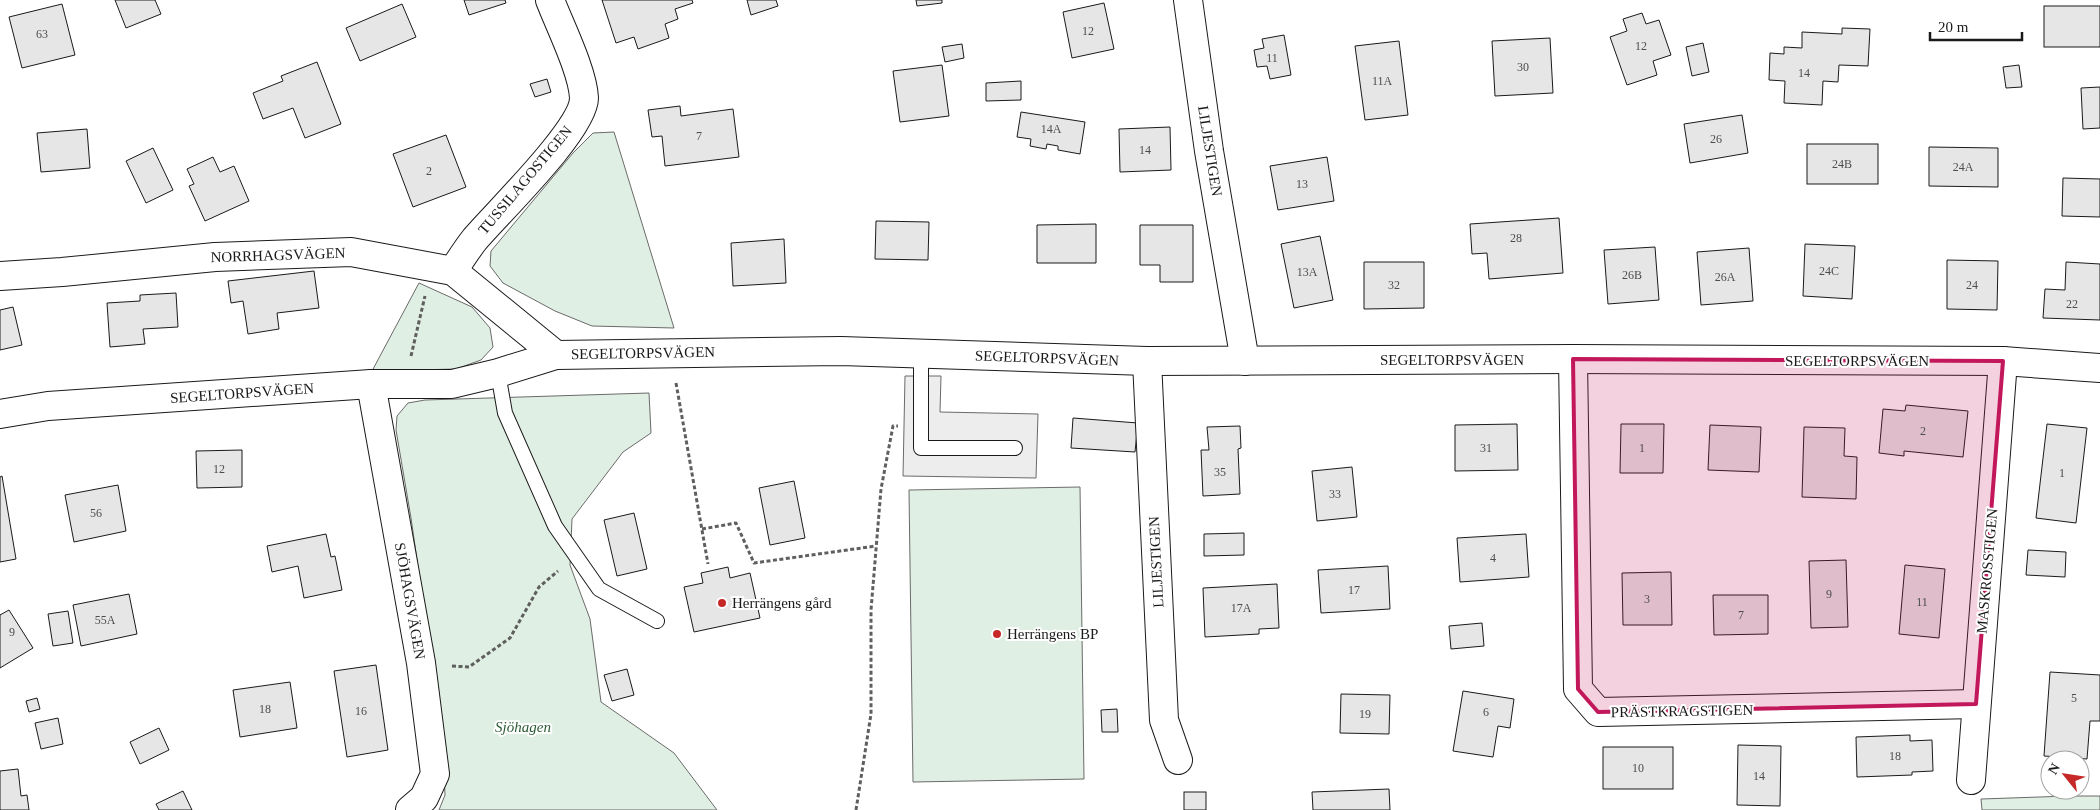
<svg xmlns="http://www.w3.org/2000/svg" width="2100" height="810" font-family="Georgia,serif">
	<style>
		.green { fill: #e0efe3; stroke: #6a6a6a }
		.parking { fill: #ededed; stroke: #6a6a6a }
		.building { fill: #e6e6e6; stroke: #1a1a1a }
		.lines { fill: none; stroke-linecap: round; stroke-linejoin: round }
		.lane-casing { stroke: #1a1a1a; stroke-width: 16 }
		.street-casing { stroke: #1a1a1a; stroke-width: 30 }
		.path { stroke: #5f5f5f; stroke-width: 3; stroke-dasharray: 4 2.5; stroke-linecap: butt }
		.lane { stroke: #fff; stroke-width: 14 }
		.street { stroke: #fff; stroke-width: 28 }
		.marked { fill: #c2185b; fill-opacity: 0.2; stroke: #c2185b; stroke-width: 4; stroke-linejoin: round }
		.poi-dot { fill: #c62828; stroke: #fff; stroke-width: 2 }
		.labels { text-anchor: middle; stroke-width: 4; stroke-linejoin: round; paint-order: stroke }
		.number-label { font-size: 12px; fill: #4d4d4d }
		.street-label { font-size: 15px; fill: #1a1a1a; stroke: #fff }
		.poi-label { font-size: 15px; fill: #1a1a1a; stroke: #fff; text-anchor: start }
		.park-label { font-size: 15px; font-style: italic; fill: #2b5a34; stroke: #fff }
	</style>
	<rect width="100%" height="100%" fill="#fff"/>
	<g class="green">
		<path d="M614 132 674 328 592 326 555 311 503 283 490 266 491 251 573 153 593 133Z"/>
		<path d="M419 283 472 307 490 328 493 347 481 360 456 369 372 371Z"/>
		<path d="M649 393 651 433 623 452 572 519 570 565 590 619 601 702 674 753 717 810H439L445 795 442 733 411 518 396 430 397 416 408 403 425 400Z"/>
		<path d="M1080 487 1084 779 913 782 909 490Z"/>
		<path d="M2069 796H2100V810H1982L1981 799Z"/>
	</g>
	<path class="parking" d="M905 376H941L940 412 1038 414 1036 478 903 476Z"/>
	<g class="building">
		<path d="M115 0H155L161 14 126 28Z"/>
		<path d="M464 0H505L506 3 469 15Z"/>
		<path d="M602 0H692L693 3 675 9 678 19 665 24 669 38 638 49 634 37 616 43Z"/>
		<path d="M747 0H776L778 6 751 15Z"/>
		<path d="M916 0H942V3L917 6Z"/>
		<path d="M1104 3 1114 49 1072 58 1063 12Z"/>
		<path d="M62 4 75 55 22 68 9 17Z"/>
		<path d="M402 4 416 37 360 61 346 28Z"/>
		<rect x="2044" y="6" width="56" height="41"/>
		<path d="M1642 13 1646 24 1659 20 1671 55 1653 61 1657 75 1627 85 1610 37 1627 31 1623 19Z"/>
		<path d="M1842 28 1870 29 1868 66 1839 65 1838 82 1823 81 1822 105 1784 103 1785 81 1769 80 1770 53 1784 54V47L1802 48V32L1842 34Z"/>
		<path d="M1284 35 1291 75 1270 79 1267 66 1257 67 1254 50 1264 48 1262 39Z"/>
		<path d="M1550 38 1553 93 1495 96 1492 41Z"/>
		<path d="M1399 41 1408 115 1365 120 1355 46Z"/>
		<path d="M1703 43 1709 72 1692 76 1686 47Z"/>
		<path d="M962 44 964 58 945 62 942 47Z"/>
		<path d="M317 62 341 124 305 138 293 108 263 119 253 93 283 81 281 76Z"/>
		<path d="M942 65 949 116 900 122 893 71Z"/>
		<path d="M2019 65 2022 87 2006 88 2003 67Z"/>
		<path d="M547 79 551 92 535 97 530 84Z"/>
		<path d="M1021 81V100L986 101V83Z"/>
		<path d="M2100 87V128L2083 129 2081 88Z"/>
		<path d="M680 106 681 116 733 109 739 157 665 166 662 136 652 137 648 110Z"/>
		<path d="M1021 112 1085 122 1080 154 1058 150V146L1047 144 1046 149 1030 146 1031 139 1017 137Z"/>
		<path d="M1742 115 1748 153 1690 163 1684 124Z"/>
		<path d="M1170 127 1171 170 1120 172 1119 129Z"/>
		<path d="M87 129 90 168 41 172 37 133Z"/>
		<path d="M446 135 466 187 413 207 393 154Z"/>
		<rect x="1807" y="144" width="71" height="40"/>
		<path d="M1929 147 1998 148V187L1929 186Z"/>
		<path d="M153 148 173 190 146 203 126 161Z"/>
		<path d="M213 157 220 172 234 166 249 201 205 221 189 186 194 184 187 169Z"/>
		<path d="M1327 157 1334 201 1278 210 1270 166Z"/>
		<path d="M2063 178 2100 179V217L2062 216Z"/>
		<path d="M1559 218 1563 273 1489 279 1487 253 1472 254 1470 224Z"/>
		<path d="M876 221 929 222 928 260 875 259Z"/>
		<path d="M1096 224V263H1037V225Z"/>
		<path d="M1140 225H1193V282H1160V265H1140Z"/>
		<path d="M1320 236 1333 300 1294 308 1281 244Z"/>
		<path d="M784 239 786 283 733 286 731 243Z"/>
		<path d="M1805 244 1855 246 1852 299 1803 296Z"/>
		<path d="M1655 247 1659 300 1608 304 1604 250Z"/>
		<path d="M1749 248 1753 301 1701 305 1697 252Z"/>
		<path d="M1947 260 1998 261 1997 310 1947 309Z"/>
		<path d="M1364 262H1424V308L1364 309Z"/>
		<path d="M2066 262 2100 264V320L2043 318 2045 289 2065 290Z"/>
		<path d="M314 271 319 308 277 313 279 329 248 334 243 301 231 303 228 281Z"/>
		<path d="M176 293 178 327 143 329 145 344 110 347 107 303 140 301V295Z"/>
		<path d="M13 307 22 345 0 350V310Z"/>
		<path d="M1906 405 1968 411 1963 457 1904 451V456L1879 453 1883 409 1905 411Z"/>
		<path d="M1073 418 1138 423 1135 452 1071 448Z"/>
		<path d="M1517 424 1518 470 1455 471V425Z"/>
		<path d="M1621 424H1664L1663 473H1620Z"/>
		<path d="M2047 424 2087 428 2076 523 2036 518Z"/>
		<path d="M1710 425 1761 427 1759 472 1708 470Z"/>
		<path d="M1240 426 1241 448 1238 449 1240 494 1203 496 1201 450H1209L1207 427Z"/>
		<path d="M1804 427 1845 428 1844 456 1857 457 1856 499 1802 497Z"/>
		<path d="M242 450V487L197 488 196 451Z"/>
		<path d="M1352 467 1357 517 1317 521 1312 471Z"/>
		<path d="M2 476 16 559 0 562V477Z"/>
		<path d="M794 481 805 538 770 545 759 488Z"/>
		<path d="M118 485 126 531 74 542 65 495Z"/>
		<path d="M634 513 647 569 617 576 604 520Z"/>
		<path d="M1244 533V555L1204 556V534Z"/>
		<path d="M326 534 331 557 335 556 342 590 304 598 298 566 272 572 267 546Z"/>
		<path d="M1526 534 1529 577 1460 582 1457 538Z"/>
		<path d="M2028 550 2066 552 2065 577 2026 575Z"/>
		<path d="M1846 560 1848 627 1811 628 1809 561Z"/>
		<path d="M1905 565 1945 569 1939 638 1899 634Z"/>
		<path d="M1388 566 1390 609 1321 613 1318 570Z"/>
		<path d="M728 567 730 578 750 573 760 618 694 632 684 587 703 583 701 573Z"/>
		<path d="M1671 572 1672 625H1623L1622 573Z"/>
		<path d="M1277 584 1279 628 1259 629V634L1205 637 1203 588Z"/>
		<path d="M129 594 137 634 81 646 73 605Z"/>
		<path d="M1713 595H1768V634L1714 635Z"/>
		<path d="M9 610 33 648 0 668V615Z"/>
		<path d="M68 611 73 643 53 646 48 614Z"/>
		<path d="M1482 623 1484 646 1451 649 1449 626Z"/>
		<path d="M376 665 388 750 347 757 334 671Z"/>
		<path d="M627 669 634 695 612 701 604 675Z"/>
		<path d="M2050 672 2100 675V721H2090L2087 759 2044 756Z"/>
		<path d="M290 682 297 728 240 737 233 690Z"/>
		<path d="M1463 691 1514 699 1510 728 1498 726 1493 757 1453 751Z"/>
		<path d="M1341 694 1390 695 1389 734 1340 733Z"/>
		<path d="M37 698 40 709 29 712 26 701Z"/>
		<path d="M1117 709 1118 732H1102L1101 710Z"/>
		<path d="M58 718 63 744 41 749 35 723Z"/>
		<path d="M159 728 169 750 140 764 130 742Z"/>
		<path d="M1910 735V741L1932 740 1933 771 1912 772V775L1857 777 1856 737Z"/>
		<path d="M1738 745 1781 746 1780 806 1737 805Z"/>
		<rect x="1603" y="747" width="70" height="42"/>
		<path d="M18 769 21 796 27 795 29 810H0V771Z"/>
		<path d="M1389 789 1390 810H1313L1312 792Z"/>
		<path d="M183 791 192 810H159L156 804Z"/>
		<rect x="1184" y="792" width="22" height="18"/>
	</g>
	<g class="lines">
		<g class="lane-casing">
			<g id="lane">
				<path d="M921 353V448H1015"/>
				<path d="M498 373 505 413 555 526 599 589 657 621"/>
			</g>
		</g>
		<g class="street-casing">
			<g id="street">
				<path d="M1188 0 1209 151 1245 361"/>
				<path d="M453 271C460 260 467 249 475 239 498 212 584 129 584 98 583 72 560 26 550 0"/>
				<path d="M0 276 62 272 215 257 351 252 453 271 556 355"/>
				<path d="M1573 359 1578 689 1598 712 1976 704"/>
				<path d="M1147 361 1164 720 1178 760"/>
				<path d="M371 384 421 663 435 774 424 798 410 810"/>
				<path d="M0 414 48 406 371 384H452L498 373 556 355 841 351 1147 361 1573 359 2003 361 2100 368"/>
				<path d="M1971 780 2003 361"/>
			</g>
		</g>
		<g class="path">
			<path d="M411 356 425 296"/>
			<path d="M676 383 708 564"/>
			<path d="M702 529 736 523 754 563 876 546"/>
			<path d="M452 666 469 667 510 638 539 587 558 571"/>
			<path d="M856 810 871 714V610L881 489 893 426H898"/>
		</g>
		<use href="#lane" class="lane"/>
		<use href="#street" class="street"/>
	</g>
	<path class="marked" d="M1573 359 2003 361 1976 704 1598 712 1578 689Z"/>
	<g class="poi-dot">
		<circle cx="722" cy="603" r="5"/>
		<circle cx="997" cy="634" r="5"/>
	</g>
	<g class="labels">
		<g class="number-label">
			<text x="1088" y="35">12</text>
			<text x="42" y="38">63</text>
			<text x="1641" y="50">12</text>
			<text x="1272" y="62">11</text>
			<text x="1523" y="71">30</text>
			<text x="1804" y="77">14</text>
			<text x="1382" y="85">11A</text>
			<text x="1051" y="133">14A</text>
			<text x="699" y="140">7</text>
			<text x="1716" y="143">26</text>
			<text x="1145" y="154">14</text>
			<text x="1842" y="168">24B</text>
			<text x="1963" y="171">24A</text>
			<text x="429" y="175">2</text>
			<text x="1302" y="188">13</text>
			<text x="1516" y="242">28</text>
			<text x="1829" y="275">24C</text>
			<text x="1307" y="276">13A</text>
			<text x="1632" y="279">26B</text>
			<text x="1725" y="281">26A</text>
			<text x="1394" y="289">32</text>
			<text x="1972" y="289">24</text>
			<text x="2072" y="308">22</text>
			<text x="1923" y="435">2</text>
			<text x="1486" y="452">31</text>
			<text x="1642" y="452">1</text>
			<text x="219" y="473">12</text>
			<text x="1220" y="476">35</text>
			<text x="2062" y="477">1</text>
			<text x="1335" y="498">33</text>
			<text x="96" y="517">56</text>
			<text x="1493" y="562">4</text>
			<text x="1354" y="594">17</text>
			<text x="1829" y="598">9</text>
			<text x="1647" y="603">3</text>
			<text x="1922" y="606">11</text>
			<text x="1241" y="612">17A</text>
			<text x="1741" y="619">7</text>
			<text x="105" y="624">55A</text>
			<text x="12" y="636">9</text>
			<text x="2074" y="702">5</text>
			<text x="265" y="713">18</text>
			<text x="361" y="715">16</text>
			<text x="1486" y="716">6</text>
			<text x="1365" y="718">19</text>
			<text x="1895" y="760">18</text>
			<text x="1638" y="772">10</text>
			<text x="1759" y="780">14</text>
		</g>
		<g class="street-label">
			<text transform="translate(1210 151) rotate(81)" y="5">LILJESTIGEN</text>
			<text transform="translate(525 180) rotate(-50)" y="5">TUSSILAGOSTIGEN</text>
			<text transform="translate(278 255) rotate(-2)" y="5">NORRHAGSVÄGEN</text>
			<text transform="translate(643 353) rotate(-1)" y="5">SEGELTORPSVÄGEN</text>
			<text transform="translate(1047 358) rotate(2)" y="5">SEGELTORPSVÄGEN</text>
			<text x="1452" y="365">SEGELTORPSVÄGEN</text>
			<text x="1857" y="366">SEGELTORPSVÄGEN</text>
			<text transform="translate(242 393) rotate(-4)" y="5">SEGELTORPSVÄGEN</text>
			<text transform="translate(1156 562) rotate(-93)" y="5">LILJESTIGEN</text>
			<text transform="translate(1987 571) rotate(-85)" y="5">MASKROSSTIGEN</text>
			<text transform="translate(410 601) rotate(80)" y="5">SJÖHAGSVÄGEN</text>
			<text transform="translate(1682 711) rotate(-1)" y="5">PRÄSTKRAGSTIGEN</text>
		</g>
		<g class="poi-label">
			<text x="732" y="608">Herrängens gård</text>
			<text x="1007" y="639">Herrängens BP</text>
		</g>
		<g class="park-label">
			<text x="523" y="732">Sjöhagen</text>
		</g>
	</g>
	<g transform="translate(2065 775) rotate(300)"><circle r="24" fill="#ffffff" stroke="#a3a3a3"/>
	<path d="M0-4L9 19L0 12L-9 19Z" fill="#c62828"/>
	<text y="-8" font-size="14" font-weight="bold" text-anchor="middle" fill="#1a1a1a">N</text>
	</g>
	<path d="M1930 32v8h92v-8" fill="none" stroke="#1a1a1a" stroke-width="2.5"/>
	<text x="1938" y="32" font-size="15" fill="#1a1a1a" stroke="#ffffff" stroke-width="4" paint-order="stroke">20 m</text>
</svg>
